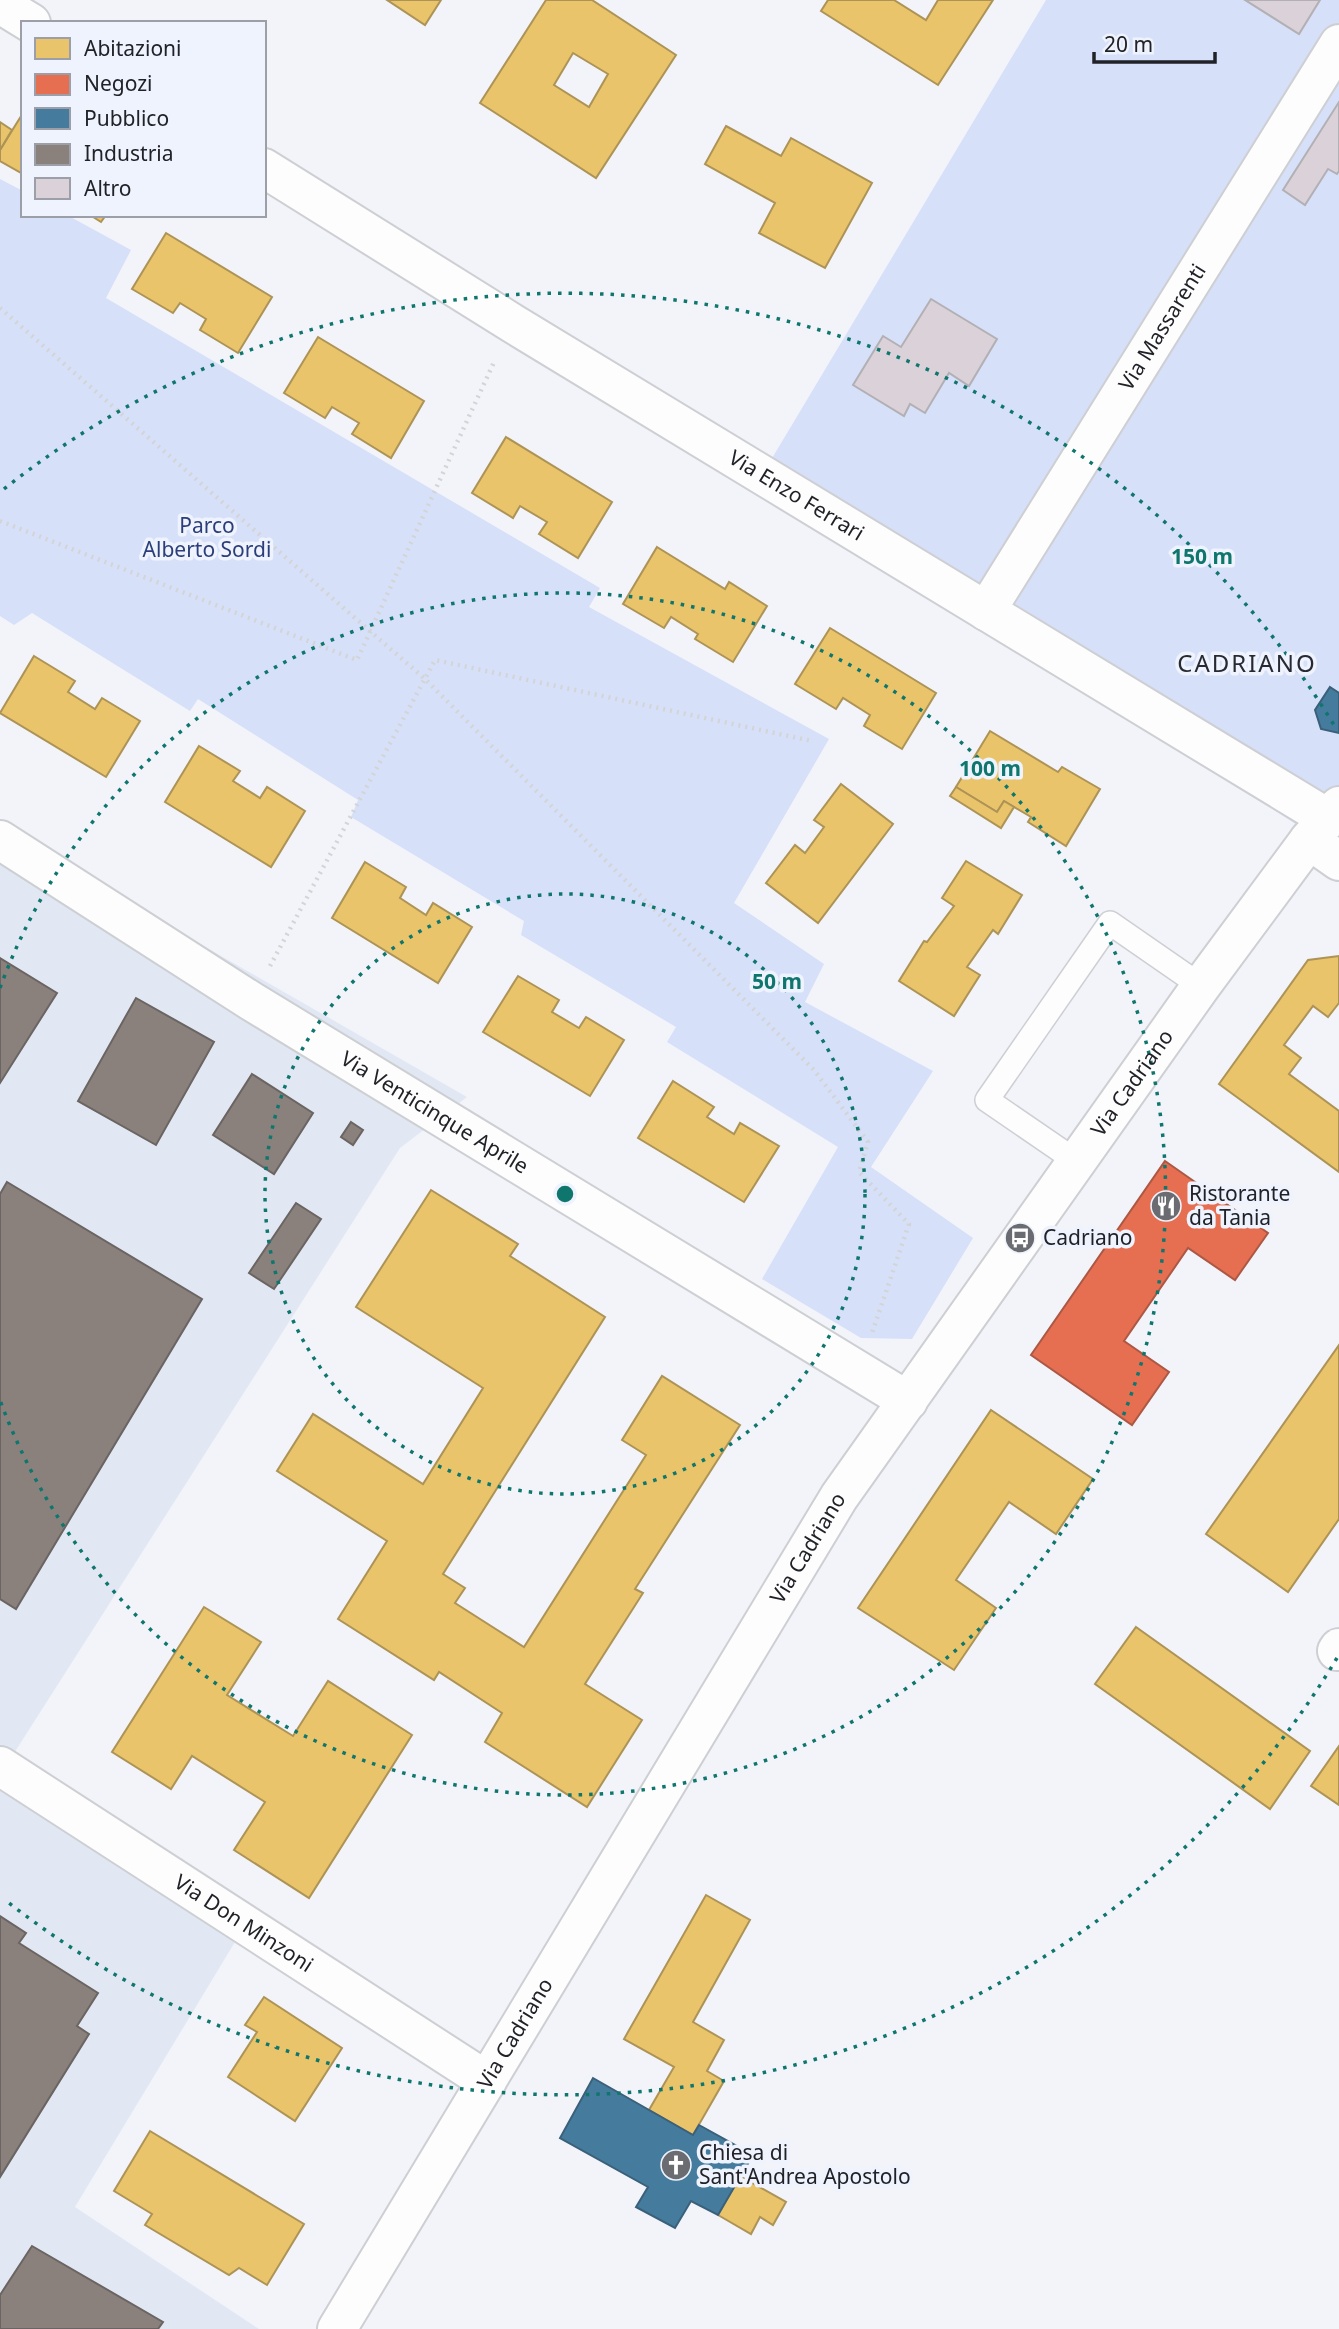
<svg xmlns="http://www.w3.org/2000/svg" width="1339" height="2329" font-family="'Noto Sans',sans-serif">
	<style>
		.built { fill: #e2e8f3 }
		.green { fill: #d7e0f9 }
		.homes { fill: #e9c46a; stroke: #ad9356; stroke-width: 2; fill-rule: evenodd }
		.shops { fill: #e76f51; stroke: #ac5844; stroke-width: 2 }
		.public { fill: #457b9d; stroke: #3a607a; stroke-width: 2 }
		.industry { fill: #8a817c; stroke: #6a6462; stroke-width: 2 }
		.building { fill: #dad1d9; stroke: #b2b0b4; stroke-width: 2 }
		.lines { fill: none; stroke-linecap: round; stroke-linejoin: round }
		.lane-casing { stroke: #cdcfd3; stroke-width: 26 }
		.street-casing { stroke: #cdcfd3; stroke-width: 42 }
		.secondary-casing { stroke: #cdcfd3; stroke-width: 42 }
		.path { stroke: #d3d4d5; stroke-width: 4.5; stroke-dasharray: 2 5; stroke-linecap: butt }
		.lane { stroke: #fdfdfe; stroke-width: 23 }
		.street { stroke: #fdfdfe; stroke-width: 38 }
		.secondary { stroke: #fdfdfe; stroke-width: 38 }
		.ring { fill: none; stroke: #0f766e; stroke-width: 3.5; stroke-dasharray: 3.5 7 }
		.labels { text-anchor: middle; stroke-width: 7; stroke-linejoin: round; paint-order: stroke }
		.street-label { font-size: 21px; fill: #212227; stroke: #eef3fe }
		.park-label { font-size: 21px; fill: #2c3e7a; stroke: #eef3fe }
		.poi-label { font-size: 21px; fill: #212227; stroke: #eef3fe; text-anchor: start }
		.quarter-label { font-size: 24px; letter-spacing: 2px; fill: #272a33; stroke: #eef3fe }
		.centre { fill: #0f766e; stroke: #eef3fe; stroke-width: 3.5 }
		.ring-label { font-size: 21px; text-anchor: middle; font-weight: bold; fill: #0f766e; stroke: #eef3fe; stroke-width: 7; stroke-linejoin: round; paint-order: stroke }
	</style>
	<rect width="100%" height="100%" fill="#f2f4fa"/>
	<path class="built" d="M0 829 467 1097 400 1148 11 1758 235 1942 75 2207 259 2329H0Z"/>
	<g class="green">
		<path d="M1046 0H1339V811L1317 838 762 475Z"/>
		<path d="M0 179 23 191V215H67L131 250 106 298 600 588 589 607 829 739 734 903 824 964 805 1002 933 1071 871 1167 973 1238 912 1339 861 1338 762 1279 838 1147 667 1042 676 1027 521 935 524 921 351 817 358 800 198 699 190 711 32 613 14 625 0 616Z"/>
	</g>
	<g class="homes">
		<path d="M387 0H441L425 25Z"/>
		<path d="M546 0H592L676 55 596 178 480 103ZM573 53 608 74 589 107 554 85Z"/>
		<path d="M828 0H894L926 20 938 0H993L938 85 821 11Z"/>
		<path d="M23 113V174L0 161V150Z"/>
		<path d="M0 122 12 130 0 150Z"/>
		<path d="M726 126 781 156 791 138 872 183 825 268 759 233 775 203 705 164Z"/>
		<path d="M90 215H106L101 222Z"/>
		<path d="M166 233 272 297 238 353 200 330 206 319 180 303 173 313 132 289Z"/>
		<path d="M318 337 424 401 391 458 352 434 359 423 332 407 325 418 284 393Z"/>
		<path d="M506 437 612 502 578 558 539 534 547 522 520 506 513 518 472 493Z"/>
		<path d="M657 547 725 589 729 582 767 606 733 662 695 639 698 634 671 617 664 628 623 604Z"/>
		<path d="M830 628 936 693 902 749 864 726 870 715 843 698 836 709 795 684Z"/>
		<path d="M34 656 75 681 68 692 95 709 102 698 140 721 106 777 0 713Z"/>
		<path d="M990 731 1058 772 1062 767 1100 789 1066 846 1028 822 1031 817 1004 801 997 812 956 787Z"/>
		<path d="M199 746 240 771 233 781 260 798 267 787 305 811 271 867 165 802Z"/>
		<path d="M841 784 893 824 818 923 766 883 795 845 805 853 824 827 814 820Z"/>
		<path d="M956 787 997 812 1004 801 1014 807 1001 828 950 796Z"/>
		<path d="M966 861 1022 895 998 934 993 930 967 967 980 975 954 1016 899 981 924 941 927 942 954 906 942 898Z"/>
		<path d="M365 862 406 887 400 898 426 915 433 903 472 927 438 983 332 918Z"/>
		<path d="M1339 956V1003L1328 1017 1313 1006 1284 1045 1301 1058 1289 1074 1339 1111V1172L1219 1084 1308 960Z"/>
		<path d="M518 976 559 1000 552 1012 579 1028 586 1017 624 1040 590 1096 483 1032Z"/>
		<path d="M673 1081 714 1107 707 1117 734 1134 740 1123 779 1146 744 1202 638 1138Z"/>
		<path d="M431 1190 518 1244 510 1256 605 1317 443 1574 465 1588 455 1603 524 1647 646 1455 622 1440 662 1376 740 1425 635 1589 643 1593 585 1684 642 1720 587 1807 485 1742 502 1713 439 1672 434 1680 338 1619 387 1541 277 1471 313 1414 423 1484 483 1388 356 1307Z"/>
		<path d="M1339 1345V1519L1288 1592 1206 1534Z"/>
		<path d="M991 1410 1093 1479 1056 1534 1009 1502 956 1580 996 1608 954 1670 858 1608Z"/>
		<path d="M204 1607 261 1642 227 1695 293 1736 328 1681 412 1735 309 1898 234 1850 265 1802 192 1756 171 1789 112 1752Z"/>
		<path d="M1136 1627 1310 1751 1270 1809 1095 1684Z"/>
		<path d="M1339 1746V1805L1311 1786Z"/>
		<path d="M706 1895 750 1920 693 2022 724 2040 707 2071 724 2081 693 2135 649 2110 674 2067 624 2039Z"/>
		<path d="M264 1997 342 2048 295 2121 228 2077 257 2032 245 2025Z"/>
		<path d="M150 2131 304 2224 267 2285 239 2268 229 2275 145 2225 152 2214 114 2191Z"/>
		<path d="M740 2176 786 2202 773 2225 760 2217 751 2234 718 2215Z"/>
	</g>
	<path class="shops" d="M1165 1161 1268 1233 1235 1280 1188 1248 1124 1341 1169 1372 1132 1425 1031 1355Z"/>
	<g class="public">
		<path d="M1330 687 1339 693V733L1321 729 1315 710Z"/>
		<path d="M593 2078 693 2135 699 2125 753 2155 718 2215 691 2201 675 2228 636 2207 648 2187 560 2138Z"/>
	</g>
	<g class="industry">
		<path d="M0 958 57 993 0 1083Z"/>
		<path d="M136 998 214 1042 156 1145 78 1101Z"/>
		<path d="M252 1074 313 1113 274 1174 213 1135Z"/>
		<path d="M351 1122 363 1130 353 1145 341 1137Z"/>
		<path d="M7 1182 202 1299 16 1609 0 1599V1194Z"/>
		<path d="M296 1203 321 1219 274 1289 249 1273Z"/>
		<path d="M0 1916 26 1933 19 1943 98 1993 77 2026 89 2034 0 2177Z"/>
		<path d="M32 2246 163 2322 158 2329H0V2295Z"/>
	</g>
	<g class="building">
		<path d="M1245 0H1320L1299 34Z"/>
		<path d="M1339 102V171L1337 174 1328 169 1305 205 1283 190Z"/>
		<path d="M931 299 997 339 969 386 949 373 925 413 910 404 904 416 853 385 883 336 901 347Z"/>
	</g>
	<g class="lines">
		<g class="lane-casing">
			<path id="lane" d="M1076 1161 987 1100 1110 923 1201 986"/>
		</g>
		<g class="street-casing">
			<g id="street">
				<path d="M0 4 31 23"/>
				<path id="s1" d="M264 168 512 323 1329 819"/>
				<path id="s2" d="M986 611 1339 44"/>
				<path id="s3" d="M0 840 251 1001 908 1401"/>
				<path d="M1309 840 1339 861"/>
				<path d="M1337 1651 1339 1648"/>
				<path id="s4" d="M0 1766 487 2081"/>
			</g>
		</g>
		<g class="secondary-casing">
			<g id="secondary">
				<path id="s5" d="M337 2329 839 1497 1201 986 1309 840 1339 806"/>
			</g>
		</g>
		<g class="path">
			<path d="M0 308 425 679 814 1070 868 1142 859 1172 909 1224 872 1333"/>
			<path d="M0 521 357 660 495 360"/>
			<path d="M270 966 435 660 812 741"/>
		</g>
		<use href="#lane" class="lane"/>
		<use href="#street" class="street"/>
		<use href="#secondary" class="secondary"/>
	</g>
	<g class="ring">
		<circle cx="565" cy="1194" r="300"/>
		<path d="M0 988A601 601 0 1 1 0 1400"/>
		<path d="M1337 1658A901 901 0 0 1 4 1899M4 489A901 901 0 0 1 1337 730"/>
	</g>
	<defs>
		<g id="restaurant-disc" transform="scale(1.575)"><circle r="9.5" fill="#6a6c71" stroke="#eef3fe"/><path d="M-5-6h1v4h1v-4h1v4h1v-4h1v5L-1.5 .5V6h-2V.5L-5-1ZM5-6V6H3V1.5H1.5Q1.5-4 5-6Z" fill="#fff"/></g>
		<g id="bus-disc" transform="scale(1.575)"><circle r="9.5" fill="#6a6c71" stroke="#eef3fe"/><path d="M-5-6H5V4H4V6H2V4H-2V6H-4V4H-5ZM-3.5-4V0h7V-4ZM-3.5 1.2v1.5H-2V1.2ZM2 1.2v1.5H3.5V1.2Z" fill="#fff"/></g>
		<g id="church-disc" transform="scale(1.575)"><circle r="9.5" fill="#6a6c71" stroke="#eef3fe"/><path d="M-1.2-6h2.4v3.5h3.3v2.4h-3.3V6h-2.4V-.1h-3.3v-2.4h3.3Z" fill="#fff"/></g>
	</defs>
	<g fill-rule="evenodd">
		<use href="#restaurant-disc" x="1166" y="1206"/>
		<use href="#bus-disc" x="1020" y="1238"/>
		<use href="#church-disc" x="676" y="2165"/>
	</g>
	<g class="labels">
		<g class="street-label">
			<text dy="7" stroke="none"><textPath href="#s2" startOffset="334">Via Massarenti</textPath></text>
			<text dy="7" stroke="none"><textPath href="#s1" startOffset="625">Via Enzo Ferrari</textPath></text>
			<text dy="7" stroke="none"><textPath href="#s5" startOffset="1479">Via Cadriano</textPath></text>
			<text dy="7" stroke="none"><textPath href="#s3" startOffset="513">Via Venticinque Aprile</textPath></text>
			<text dy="7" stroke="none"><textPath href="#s5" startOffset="912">Via Cadriano</textPath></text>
			<text dy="7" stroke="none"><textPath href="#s4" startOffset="290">Via Don Minzoni</textPath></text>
			<text dy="7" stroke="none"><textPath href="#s5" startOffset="345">Via Cadriano</textPath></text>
		</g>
		<g class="park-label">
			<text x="207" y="533">Parco<tspan x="207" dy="24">Alberto Sordi</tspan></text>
		</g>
		<g class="poi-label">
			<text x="1189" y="1201">Ristorante<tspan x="1189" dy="24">da Tania</tspan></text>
			<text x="1043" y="1245">Cadriano</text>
			<text x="699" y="2160">Chiesa di<tspan x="699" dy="24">Sant'Andrea Apostolo</tspan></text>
		</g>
		<g class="quarter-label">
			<text x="1247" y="672">CADRIANO</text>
		</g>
	</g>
	<circle cx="565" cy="1194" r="10" class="centre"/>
	<g class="ring-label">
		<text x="1202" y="564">150 m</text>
		<text x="990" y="776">100 m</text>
		<text x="777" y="989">50 m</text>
	</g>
	<rect x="21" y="21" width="245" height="196" fill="#eef3fe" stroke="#9c9fa8" stroke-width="2"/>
	<rect x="35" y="38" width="35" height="21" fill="#e9c46a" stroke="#9c9fa8" stroke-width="2"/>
	<text x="84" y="56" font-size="21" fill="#212227">Abitazioni</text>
	<rect x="35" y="74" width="35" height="21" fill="#e76f51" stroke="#9c9fa8" stroke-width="2"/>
	<text x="84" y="91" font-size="21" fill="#212227">Negozi</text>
	<rect x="35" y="108" width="35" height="21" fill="#457b9d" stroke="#9c9fa8" stroke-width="2"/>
	<text x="84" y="126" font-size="21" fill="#212227">Pubblico</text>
	<rect x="35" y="144" width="35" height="21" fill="#8a817c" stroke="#9c9fa8" stroke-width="2"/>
	<text x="84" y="161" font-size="21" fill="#212227">Industria</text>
	<rect x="35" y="178" width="35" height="21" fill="#dad1d9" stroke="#9c9fa8" stroke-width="2"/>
	<text x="84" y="196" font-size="21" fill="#212227">Altro</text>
	<path d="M1094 52v10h121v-10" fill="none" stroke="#212227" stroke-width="3.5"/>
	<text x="1104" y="52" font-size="21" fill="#212227" stroke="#eef3fe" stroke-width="5" paint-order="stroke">20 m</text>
</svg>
